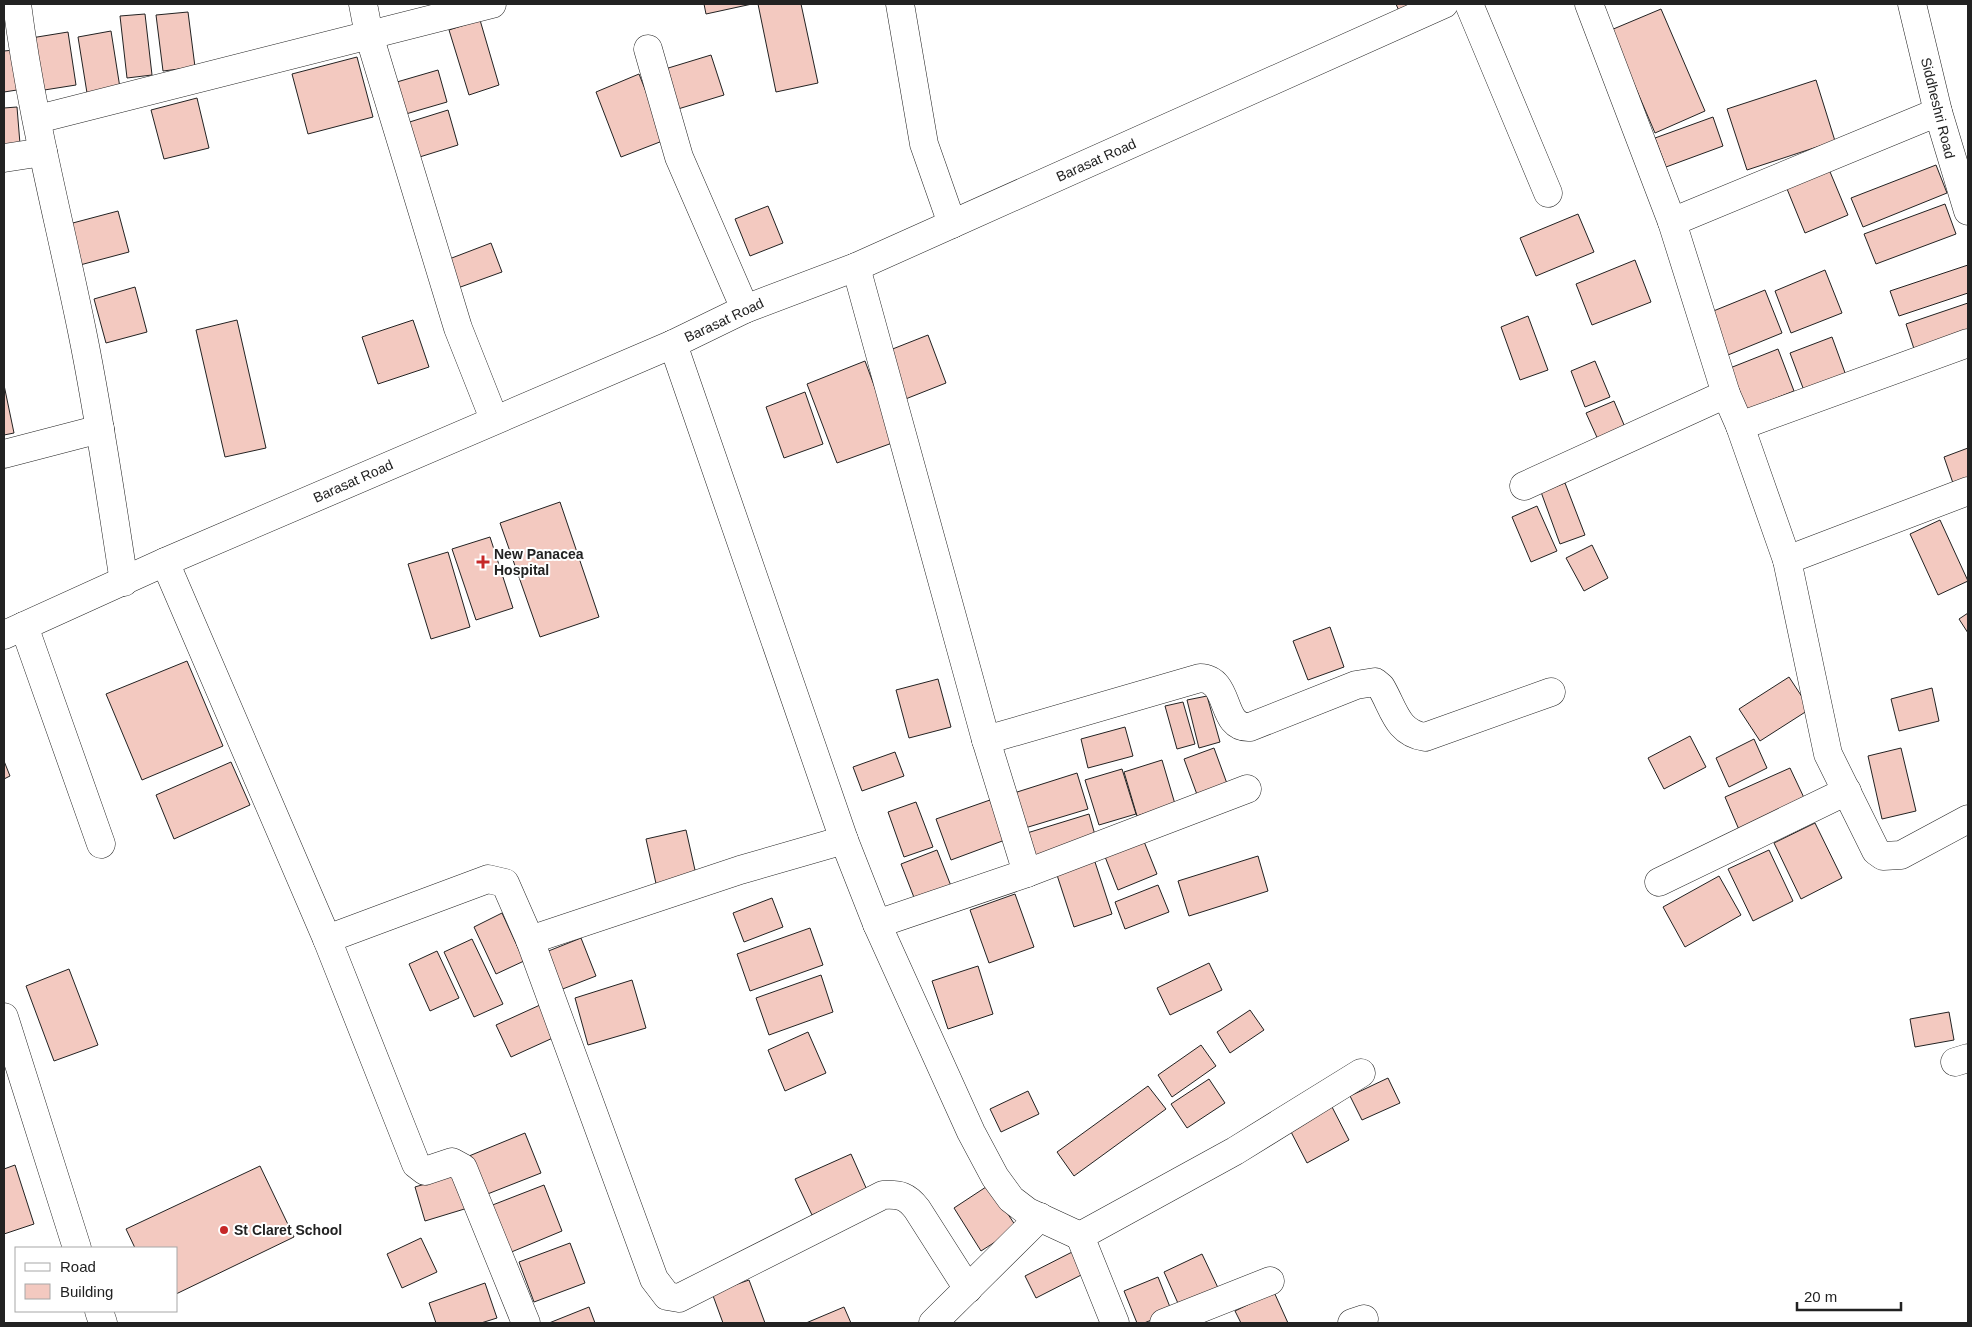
<svg xmlns="http://www.w3.org/2000/svg" width="1972" height="1327" font-family="Arial,sans-serif">
	<style>
		.building { fill: #f3c9c0; stroke: #222 }
		.lines { fill: none; stroke-linecap: round; stroke-linejoin: round }
		.minor-casing { stroke: #222; stroke-width: 29 }
		.primary-casing { stroke: #222; stroke-width: 29 }
		.minor { stroke: #fff; stroke-width: 28 }
		.primary { stroke: #fff; stroke-width: 28 }
		.poi-dot { fill: #c62828; stroke: #fff; stroke-width: 2 }
		.labels { text-anchor: middle; stroke-width: 4; stroke-linejoin: round; paint-order: stroke }
		.street-label { font-size: 14px; fill: #222; stroke: #fff }
		.poi-label { font-size: 14px; font-weight: bold; fill: #222; stroke: #fff; text-anchor: start }
	</style>
	<rect width="100%" height="100%" fill="#fff"/>
	<g class="building">
		<path d="M704 4H752L706 14Z"/>
		<path d="M758 4H801L818 83 776 92Z"/>
		<path d="M1396 4H1416L1399 11Z"/>
		<path d="M1661 9 1705 111 1655 133 1611 30Z"/>
		<path d="M188 12 195 67 163 71 156 15Z"/>
		<path d="M145 14 152 75 127 78 120 16Z"/>
		<path d="M480 20 499 85 469 95 449 30Z"/>
		<path d="M111 31 120 88 87 93 78 37Z"/>
		<path d="M68 32 76 85 38 91 31 38Z"/>
		<path d="M14 50 17 90 4 92V51Z"/>
		<path d="M711 55 724 95 678 109 665 69Z"/>
		<path d="M357 57 373 117 308 134 292 74Z"/>
		<path d="M438 70 447 102 399 116 390 84Z"/>
		<path d="M639 74 665 140 621 157 596 92Z"/>
		<path d="M1816 80 1835 141 1747 170 1727 109Z"/>
		<path d="M197 98 209 148 164 159 151 110Z"/>
		<path d="M17 107 20 144 4 145V108Z"/>
		<path d="M448 110 458 145 410 160 400 125Z"/>
		<path d="M1713 117 1723 146 1666 167 1655 138Z"/>
		<path d="M1936 165 1947 193 1863 227 1851 198Z"/>
		<path d="M1828 167 1848 215 1805 233 1785 184Z"/>
		<path d="M1945 204 1956 234 1876 264 1864 234Z"/>
		<path d="M768 206 783 243 750 256 735 219Z"/>
		<path d="M118 211 129 252 80 265 69 224Z"/>
		<path d="M1578 214 1594 252 1536 276 1520 238Z"/>
		<path d="M491 243 502 272 455 289 444 261Z"/>
		<path d="M1635 260 1651 302 1592 325 1576 284Z"/>
		<path d="M1968 265V293L1899 316 1890 291Z"/>
		<path d="M1825 270 1842 313 1791 333 1775 291Z"/>
		<path d="M135 287 147 332 106 343 94 299Z"/>
		<path d="M1765 290 1782 333 1728 355 1711 312Z"/>
		<path d="M1968 303V337L1916 355 1906 324Z"/>
		<path d="M1528 316 1548 370 1520 380 1501 327Z"/>
		<path d="M237 320 266 448 225 457 196 330Z"/>
		<path d="M413 320 429 367 378 384 362 337Z"/>
		<path d="M928 335 946 383 903 400 885 352Z"/>
		<path d="M1832 337 1848 381 1806 396 1790 353Z"/>
		<path d="M1778 349 1794 391 1746 410 1730 368Z"/>
		<path d="M865 361 895 442 837 463 807 384Z"/>
		<path d="M1595 361 1610 397 1585 407 1571 371Z"/>
		<path d="M4 385 14 433 4 435Z"/>
		<path d="M805 392 823 444 784 458 766 407Z"/>
		<path d="M1614 401 1627 432 1600 444 1586 413Z"/>
		<path d="M1968 448V484L1955 489 1944 457Z"/>
		<path d="M1565 483 1585 535 1560 544 1541 492Z"/>
		<path d="M560 502 599 617 540 637 500 523Z"/>
		<path d="M1537 506 1557 551 1531 562 1512 517Z"/>
		<path d="M1940 520 1968 581 1938 595 1910 534Z"/>
		<path d="M490 537 513 608 476 620 452 549Z"/>
		<path d="M1592 545 1608 578 1584 591 1566 558Z"/>
		<path d="M448 552 470 627 431 639 408 564Z"/>
		<path d="M1968 613V633L1959 619Z"/>
		<path d="M1330 627 1344 667 1308 680 1293 641Z"/>
		<path d="M187 661 223 746 142 780 106 694Z"/>
		<path d="M1789 677 1810 709 1760 741 1739 709Z"/>
		<path d="M938 679 951 727 909 738 896 690Z"/>
		<path d="M1932 688 1939 721 1899 731 1891 699Z"/>
		<path d="M1207 696 1220 742 1199 748 1187 700Z"/>
		<path d="M1183 702 1195 744 1177 749 1165 706Z"/>
		<path d="M1125 727 1133 756 1088 768 1081 739Z"/>
		<path d="M1690 736 1706 767 1664 789 1648 758Z"/>
		<path d="M1754 739 1767 768 1729 787 1716 758Z"/>
		<path d="M1214 748 1229 789 1199 800 1184 759Z"/>
		<path d="M1901 748 1916 811 1882 819 1868 756Z"/>
		<path d="M895 752 904 776 862 791 853 767Z"/>
		<path d="M1162 760 1175 804 1137 816 1124 772Z"/>
		<path d="M4 761 10 776 4 779Z"/>
		<path d="M231 762 250 805 174 839 156 795Z"/>
		<path d="M1790 768 1806 802 1740 832 1725 797Z"/>
		<path d="M1122 769 1136 814 1099 825 1085 780Z"/>
		<path d="M1077 773 1088 809 1025 828 1014 793Z"/>
		<path d="M990 800 1005 840 951 860 936 819Z"/>
		<path d="M916 802 933 847 904 857 888 812Z"/>
		<path d="M1089 814 1097 842 1035 861 1027 833Z"/>
		<path d="M1815 823 1842 878 1801 899 1774 843Z"/>
		<path d="M686 830 697 879 657 888 646 839Z"/>
		<path d="M1141 834 1157 874 1118 890 1102 849Z"/>
		<path d="M937 850 951 886 915 900 901 864Z"/>
		<path d="M1769 850 1793 901 1753 921 1728 869Z"/>
		<path d="M1258 856 1268 891 1189 916 1178 881Z"/>
		<path d="M1094 859 1112 914 1074 927 1056 872Z"/>
		<path d="M1719 876 1741 915 1685 947 1663 907Z"/>
		<path d="M1158 885 1169 912 1125 929 1115 902Z"/>
		<path d="M1015 894 1034 947 989 963 970 910Z"/>
		<path d="M772 898 783 927 744 942 733 913Z"/>
		<path d="M502 913 524 961 496 974 474 927Z"/>
		<path d="M810 928 823 965 750 991 737 954Z"/>
		<path d="M581 938 596 976 555 992 541 954Z"/>
		<path d="M472 939 503 1004 474 1017 444 952Z"/>
		<path d="M437 951 459 998 430 1011 409 964Z"/>
		<path d="M1209 963 1222 990 1170 1015 1157 988Z"/>
		<path d="M978 966 993 1014 948 1029 932 981Z"/>
		<path d="M69 969 98 1045 54 1061 26 986Z"/>
		<path d="M821 975 833 1012 769 1035 756 998Z"/>
		<path d="M632 980 646 1028 588 1045 575 998Z"/>
		<path d="M540 1005 555 1037 511 1057 496 1025Z"/>
		<path d="M1250 1010 1264 1030 1230 1053 1217 1032Z"/>
		<path d="M1949 1012 1954 1040 1915 1047 1910 1019Z"/>
		<path d="M808 1032 826 1073 785 1091 768 1050Z"/>
		<path d="M1201 1045 1216 1066 1172 1097 1158 1075Z"/>
		<path d="M1388 1078 1400 1103 1362 1120 1350 1096Z"/>
		<path d="M1209 1079 1225 1103 1187 1128 1171 1104Z"/>
		<path d="M1148 1086 1166 1109 1074 1176 1057 1152Z"/>
		<path d="M1028 1091 1039 1114 1001 1132 990 1109Z"/>
		<path d="M1331 1105 1349 1140 1307 1163 1289 1128Z"/>
		<path d="M525 1133 541 1173 485 1195 469 1156Z"/>
		<path d="M851 1154 867 1190 812 1215 795 1179Z"/>
		<path d="M15 1165 34 1224 4 1234V1169Z"/>
		<path d="M260 1166 294 1237 176 1294V1248H135L126 1229Z"/>
		<path d="M461 1173 471 1207 425 1221 415 1187Z"/>
		<path d="M544 1185 562 1231 509 1253 490 1206Z"/>
		<path d="M989 1185 1017 1228 981 1251 954 1208Z"/>
		<path d="M421 1238 437 1272 402 1288 387 1254Z"/>
		<path d="M570 1243 585 1283 534 1302 519 1262Z"/>
		<path d="M1078 1249 1089 1271 1036 1298 1025 1276Z"/>
		<path d="M1202 1254 1220 1292 1181 1310 1164 1272Z"/>
		<path d="M1158 1277 1172 1312 1144 1323H1137L1124 1291Z"/>
		<path d="M749 1280 765 1323H723L712 1293Z"/>
		<path d="M485 1283 497 1318 481 1323H436L429 1303Z"/>
		<path d="M1274 1292 1288 1323H1241L1235 1311Z"/>
		<path d="M589 1307 595 1323H549Z"/>
		<path d="M844 1307 851 1323H806Z"/>
	</g>
	<g class="lines">
		<g class="minor-casing">
			<g id="minor">
				<path d="M17 4C31 114 60 223 82 331 99 414 111 498 124 582"/>
				<path d="M363 4 369 35 458 328 494 419"/>
				<path d="M900 4 924 144 952 224"/>
				<path d="M1469 4 1548 193"/>
				<path d="M1589 4 1672 222 1726 394 1740 426 1787 560 1828 754 1876 851 1883 856 1901 855 1968 819"/>
				<path d="M1912 4 1938 112 1968 211"/>
				<path d="M648 49 679 157 745 309"/>
				<path d="M38 119 492 4"/>
				<path d="M4 158 43 152"/>
				<path d="M1672 222 1938 112"/>
				<path d="M856 267 986 740 1027 873"/>
				<path d="M673 344 844 840 877 924 971 1132 995 1177 1011 1199 1028 1212 1080 1236"/>
				<path d="M1740 426 1968 343"/>
				<path d="M4 454 100 429"/>
				<path d="M1524 486 1726 394"/>
				<path d="M1787 560 1968 491"/>
				<path d="M165 562 327 939 416 1164 425 1171 452 1162 463 1168 526 1323"/>
				<path d="M24 626 101 844"/>
				<path d="M986 740 1200 678C1232 679 1219 729 1250 727L1356 685 1375 682 1381 687C1394 709 1397 733 1425 737L1551 692"/>
				<path d="M1659 882 1847 791"/>
				<path d="M877 924 1027 873 1247 789"/>
				<path d="M327 939 488 879 505 883 530 940 654 1279 667 1296 679 1298 883 1195C900 1194 907 1196 917 1209L968 1289"/>
				<path d="M530 940 740 870 844 840"/>
				<path d="M4 1017 77 1248"/>
				<path d="M1955 1062 1968 1058"/>
				<path d="M99 1311 103 1323"/>
				<path d="M933 1323 1040 1217"/>
				<path d="M1115 1323 1080 1236 1235 1151 1361 1073"/>
				<path d="M1164 1323 1270 1281"/>
				<path d="M1352 1323 1364 1319"/>
			</g>
		</g>
		<g class="primary-casing">
			<path id="primary" d="M4 635 165 562 673 344 745 309 856 267 952 224 1444 4"/>
		</g>
		<use href="#minor" class="minor"/>
		<use href="#primary" class="primary"/>
	</g>
	<g class="poi-dot">
		<path d="M480.5 554.5h5v5h5v5h-5v5h-5v-5h-5v-5h5z"/>
		<circle cx="224" cy="1230" r="5"/>
	</g>
	<g class="labels">
		<g class="street-label">
			<text transform="translate(1938 108) rotate(76)" y="5">Siddheshri Road</text>
			<text transform="translate(1096 160) rotate(-24)" y="5">Barasat Road</text>
			<text transform="translate(724 320) rotate(-25)" y="5">Barasat Road</text>
			<text transform="translate(353 481) rotate(-24)" y="5">Barasat Road</text>
		</g>
		<g class="poi-label">
			<text x="494" y="559">New Panacea<tspan x="494" dy="16">Hospital</tspan></text>
			<text x="234" y="1235">St Claret School</text>
		</g>
	</g>
	<rect width="1972" height="1327" fill="none" stroke="#222222" stroke-width="10"/>
	<rect x="15" y="1247" width="162" height="65" fill="#ffffff" stroke="#a7a7a7"/>
	<rect x="25" y="1263" width="25" height="8" fill="#ffffff" stroke="#a7a7a7"/>
	<text x="60" y="1272" font-size="15" fill="#222222">Road</text>
	<rect x="25" y="1284" width="25" height="15" fill="#f3c9c0" stroke="#a7a7a7"/>
	<text x="60" y="1297" font-size="15" fill="#222222">Building</text>
	<path d="M1797 1302v8h104v-8" fill="none" stroke="#222222" stroke-width="2.5"/>
	<text x="1804" y="1302" font-size="15" fill="#222222" stroke="#ffffff" stroke-width="4" paint-order="stroke">20 m</text>
</svg>
